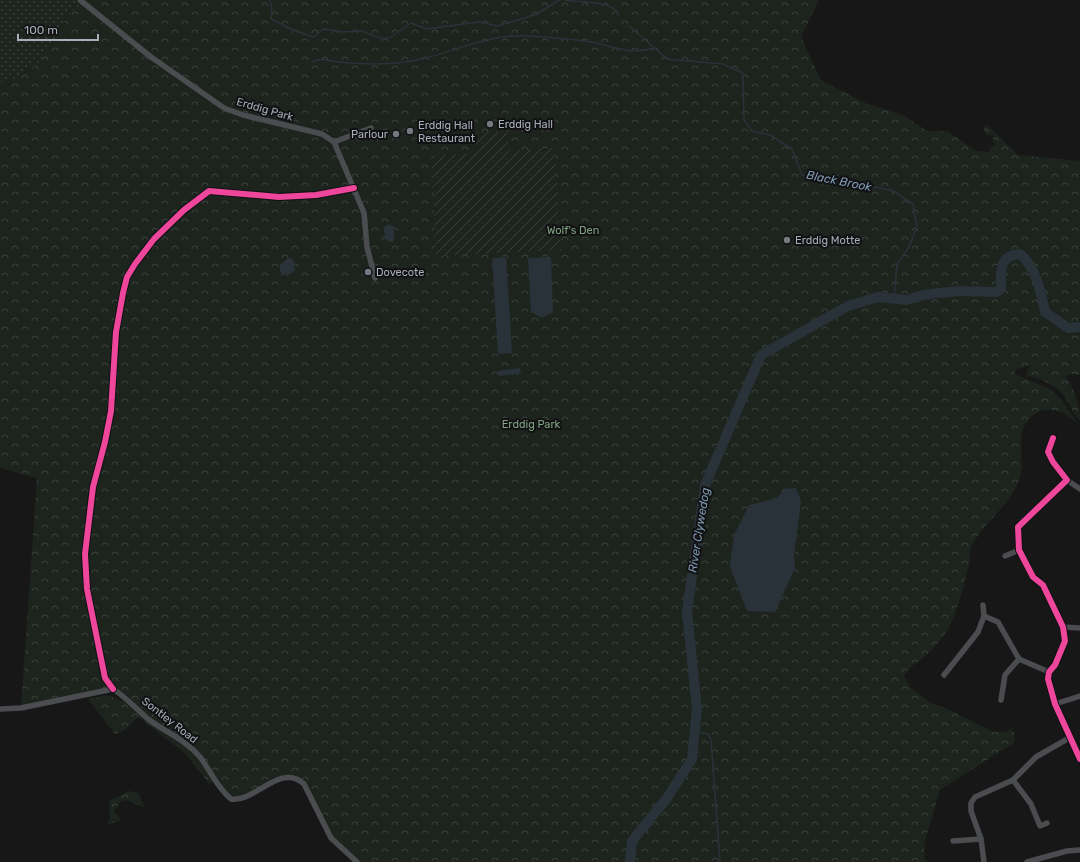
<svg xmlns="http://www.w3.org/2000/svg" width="1080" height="862" font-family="Rubik,sans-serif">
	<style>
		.grass { fill: url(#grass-dots) }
		.forest { fill: url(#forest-crowns) }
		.garden { fill: url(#garden-furrows) }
		.water { fill: #2a3239 }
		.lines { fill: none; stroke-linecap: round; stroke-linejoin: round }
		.stream { stroke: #2a3239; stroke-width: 1.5 }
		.river { stroke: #2a3239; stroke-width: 10 }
		.street { stroke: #4b4c50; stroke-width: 5.5 }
		.cycleway-casing { stroke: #111113; stroke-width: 8 }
		.cycleway { stroke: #ed469a; stroke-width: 6 }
		.poi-dot { fill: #757880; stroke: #111113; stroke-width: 1.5 }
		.labels { text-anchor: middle; stroke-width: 4; stroke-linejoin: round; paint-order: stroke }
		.street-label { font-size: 11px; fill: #a8adb8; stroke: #111113 }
		.poi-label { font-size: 11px; fill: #a8adb8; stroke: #111113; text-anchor: start }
		.park-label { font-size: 11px; fill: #7fa381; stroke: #111113 }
		.water-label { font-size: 12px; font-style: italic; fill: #7f9bb3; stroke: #111113 }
	</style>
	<defs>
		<pattern id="grass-dots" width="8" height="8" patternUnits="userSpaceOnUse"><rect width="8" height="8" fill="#1d241e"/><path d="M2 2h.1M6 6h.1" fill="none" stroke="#3b413d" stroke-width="1.8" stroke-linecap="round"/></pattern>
		<pattern id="forest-crowns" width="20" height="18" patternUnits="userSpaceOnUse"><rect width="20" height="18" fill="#1d241e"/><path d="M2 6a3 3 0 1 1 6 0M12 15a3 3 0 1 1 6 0" fill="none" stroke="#3b413d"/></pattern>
		<pattern id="garden-furrows" width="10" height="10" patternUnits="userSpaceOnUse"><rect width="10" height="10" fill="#1d241e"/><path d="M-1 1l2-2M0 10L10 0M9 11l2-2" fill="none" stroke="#3b413d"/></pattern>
	</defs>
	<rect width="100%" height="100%" fill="#171717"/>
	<path class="grass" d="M0 0H80L86 4 65 18 49 50 38 63 16 79 0 83Z"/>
	<g class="forest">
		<path d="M80 0H819L801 37 821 80 865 103 903 115 927 131H947L976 151 990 152 988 147 989 146 990 149 996 144 993 142V136L987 135C983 130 983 128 986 124L1018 155 1080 161V375L1071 374 1065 376C1075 389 1080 405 1080 420 1074 416 1072 408 1068 402 1059 385 1043 380 1026 375L1030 365 1015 370V374L1050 389 1060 398 1079 425C1065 412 1059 408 1039 411 1008 429 1029 460 1018 483 1007 508 983 523 971 547 969 551 971 554 970 559 966 578 957 615 947 631 941 640 933 649 925 656 915 666 911 663 904 677L911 688 931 703 948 709 993 732H1005L1011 729 1014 733 1015 742 940 790 925 841 924 858 928 862H357L331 838 304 784 286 777 240 798 231 799 199 756 149 719 114 689 21 708 37 478 0 468V83C20 78 35 69 48 51 61 33 61 12 85 5Z"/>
		<path d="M108 695 124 702 185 746 197 758 214 782 209 784 186 754 138 717C131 723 125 733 115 734L88 699Z"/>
		<path d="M129 791 138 793 145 808 126 800 121 801 114 811 121 820 107 825 110 818 109 801Z"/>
	</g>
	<path class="garden" d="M507 131 509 151 555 148 561 250 436 256 431 156 476 153 475 133Z"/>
	<g class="water">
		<path d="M389 224 394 227V241L391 242 385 239 384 227Z"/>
		<path d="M506 257 512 353 498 354 492 258Z"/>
		<path d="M551 257 553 312 542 318 531 312 528 258Z"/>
		<path d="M288 258 293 259 295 271 287 275 282 274 280 271V265Z"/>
		<path d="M520 368 521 373 499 376 498 371Z"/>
		<path d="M796 488 801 501 794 555 795 568 775 612 747 611 730 566 734 535 749 505 777 498 784 489Z"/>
	</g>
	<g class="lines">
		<g class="stream">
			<path d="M270 0 272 9 271 19 293 30 314 37 323 29 342 32 361 31 383 39 391 37 411 23 427 29 479 22 498 26 537 14 559 0"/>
			<path d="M565 0C582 3 613 0 619 15"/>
			<path d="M629 26 667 59 723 64 743 73 744 120 752 131 770 135 792 149 802 175 841 184 875 187 893 191 913 204 917 227 909 247 897 264 894 299"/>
			<path d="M312 62C321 57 328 61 338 62 356 64 377 65 396 63 441 60 482 33 529 36 548 37 567 39 586 41 609 45 631 56 654 48"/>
			<path d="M695 731 708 734 711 740 720 862"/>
		</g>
		<path class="river" d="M630 862 632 841 667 798 692 759 697 710 687 611 705 485 761 355 848 306 878 297 907 300 923 295 958 291 997 292 1001 289C1001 271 998 256 1020 254 1036 267 1041 293 1045 312L1068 328 1080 327"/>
		<g class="street">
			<path d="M80 0 151 57 224 108 243 115 322 134 334 142 364 213 367 247 375 278"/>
			<path d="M334 142 371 128"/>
			<path d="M1053 438 1048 452 1053 462 1067 480 1018 527 1019 550 1033 577 1043 585 1063 627 1065 641 1055 665 1049 672 1048 679 1055 704 1080 759"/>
			<path d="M1067 480 1080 489"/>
			<path d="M1005 556 1019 550"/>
			<path d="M983 605 984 616"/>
			<path d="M1063 627 1080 628"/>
			<path d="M944 675 978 632 984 616 998 622 1019 659 1049 672"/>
			<path d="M113 689 105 678 87 589 85 554 93 487 105 442 111 411 116 332 123 293 127 277 135 264 154 239 184 210 209 191 279 197 316 195 354 188"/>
			<path d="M1001 700 1005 675 1019 659"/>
			<path d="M1055 704 1080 696"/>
			<path d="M0 709 21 708 113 689C127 698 136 709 148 719 165 732 186 740 200 757 210 770 217 788 231 799 255 803 280 762 304 784L331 838 357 862"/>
			<path d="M1013 780 1031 804 1040 826 1047 823"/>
			<path d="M953 841 981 839"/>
			<path d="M984 862 981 839 971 811V803L975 797 1013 780 1036 757 1069 738"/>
			<path d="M1027 862 1067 851 1080 850"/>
		</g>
		<g class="cycleway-casing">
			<g id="cycleway">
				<path d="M1053 438 1048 452 1053 462 1067 480 1018 527 1019 550 1033 577 1043 585 1063 627 1065 641 1055 665 1049 672 1048 679 1055 704 1080 759"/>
				<path d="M113 689 105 678 87 589 85 554 93 487 105 442 111 411 116 332 123 293 127 277 135 264 154 239 184 210 209 191 279 197 316 195 354 188"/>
			</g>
		</g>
		<use href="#cycleway" class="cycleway"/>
	</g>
	<g class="poi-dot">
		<circle cx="490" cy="124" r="4"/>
		<circle cx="410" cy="131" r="4"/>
		<circle cx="396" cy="134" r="4"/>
		<circle cx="787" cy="240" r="4"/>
		<circle cx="368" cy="272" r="4"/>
	</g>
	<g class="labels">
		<g class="street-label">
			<text transform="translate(265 109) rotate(16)" y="4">Erddig Park</text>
			<text transform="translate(170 720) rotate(38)" y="4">Sontley Road</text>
		</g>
		<g class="poi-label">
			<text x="498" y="128">Erddig Hall</text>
			<text x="418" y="129">Erddig Hall<tspan x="418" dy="13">Restaurant</tspan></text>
			<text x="388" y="138" text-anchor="end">Parlour</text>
			<text x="795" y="244">Erddig Motte</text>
			<text x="376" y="276">Dovecote</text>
		</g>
		<g class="park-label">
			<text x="573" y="234">Wolf's Den</text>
			<text x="531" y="428">Erddig Park</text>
		</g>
		<g class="water-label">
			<text transform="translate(839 181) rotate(11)" y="4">Black Brook</text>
			<text transform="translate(699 530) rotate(-81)" y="4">River Clywedog</text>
		</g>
	</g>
	<path d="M18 34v6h80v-6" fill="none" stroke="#a8adb8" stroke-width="2"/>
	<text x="24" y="34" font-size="12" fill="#a8adb8" stroke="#111113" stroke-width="3" paint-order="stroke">100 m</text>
</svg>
